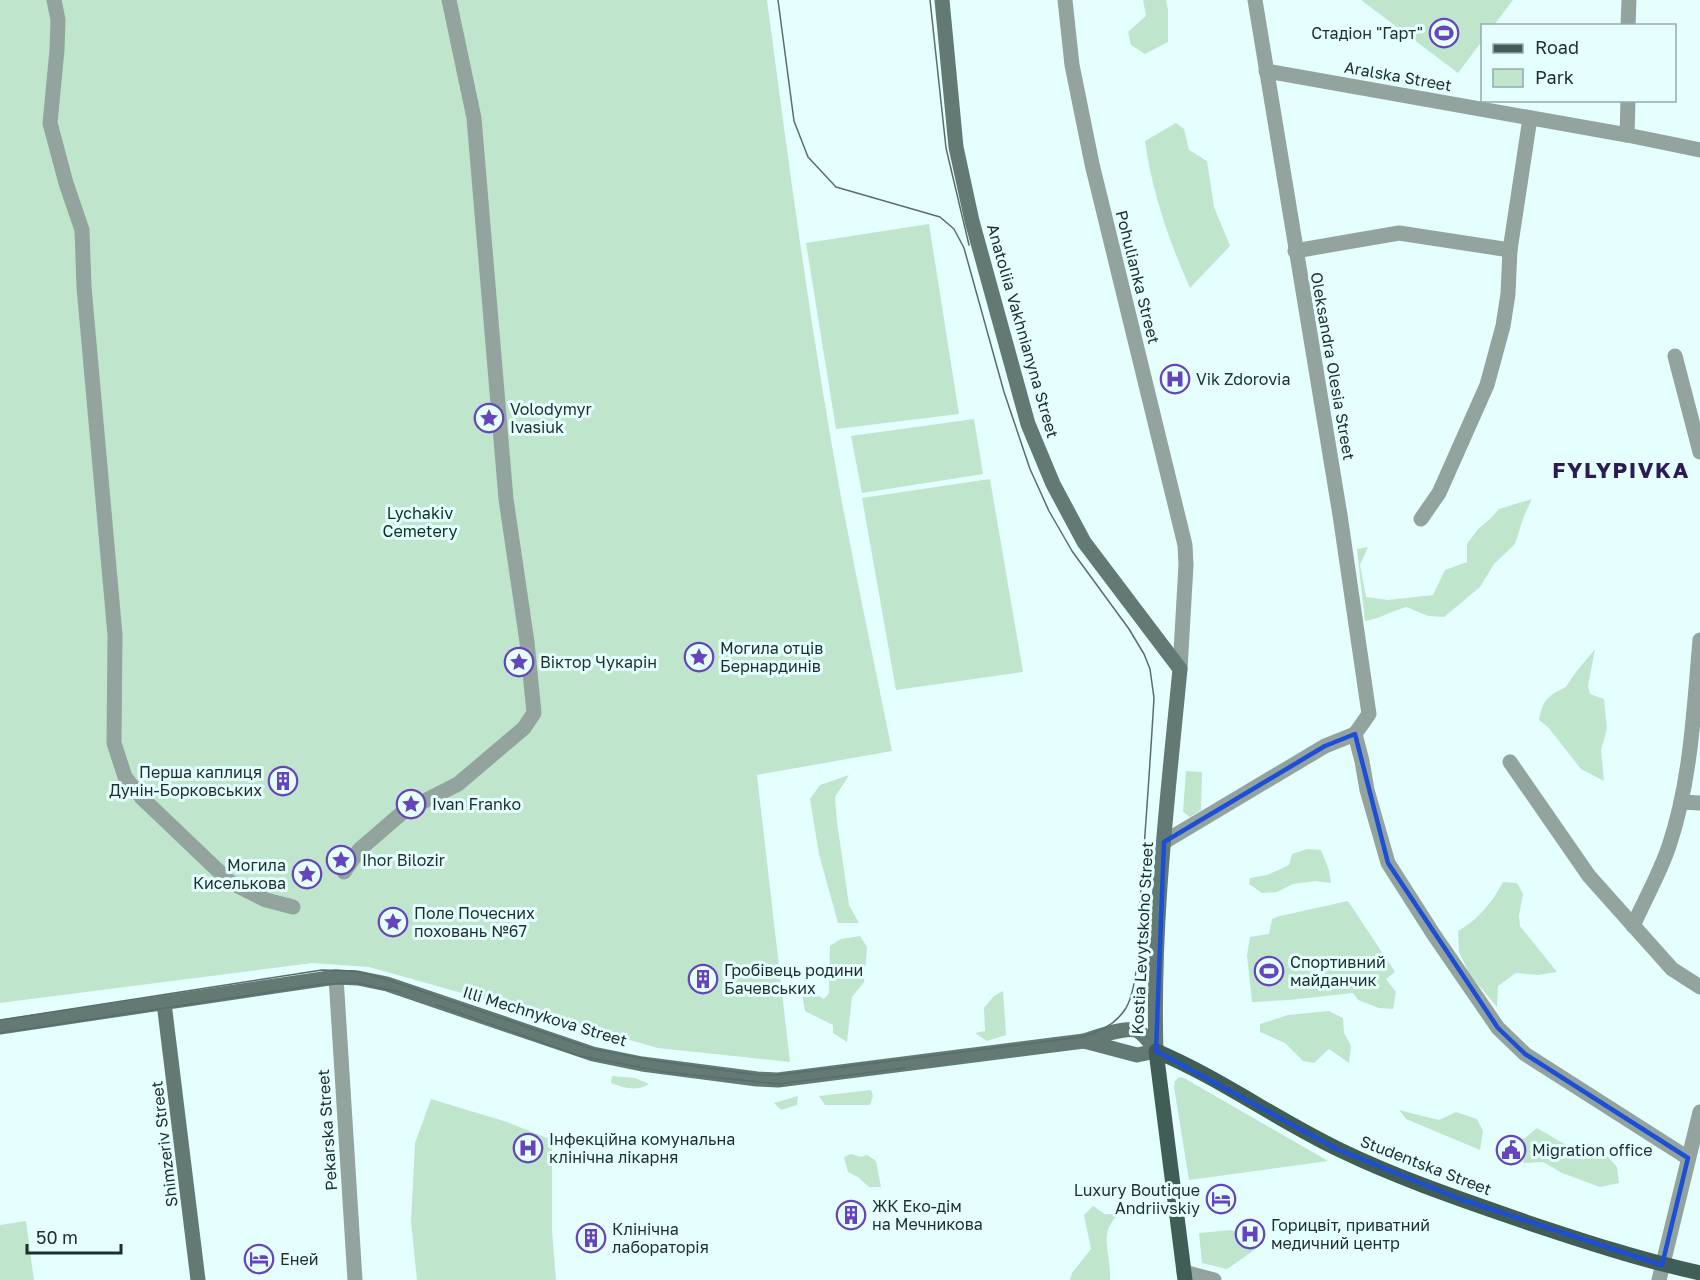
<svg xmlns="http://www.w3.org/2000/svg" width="1700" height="1280" font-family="'Golos Text',sans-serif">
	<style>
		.green { fill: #bfe6cd }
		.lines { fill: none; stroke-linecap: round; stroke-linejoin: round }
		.street { stroke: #93a39e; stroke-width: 15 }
		.secondary { stroke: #627a73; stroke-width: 15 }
		.primary { stroke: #405d56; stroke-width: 15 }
		.tram { stroke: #596d6c; stroke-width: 1.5 }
		.marked { fill: none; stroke: #1d4ed8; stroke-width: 4.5; stroke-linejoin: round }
		.labels { text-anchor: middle; stroke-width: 6; stroke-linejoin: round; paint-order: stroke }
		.poi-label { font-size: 16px; fill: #1d2e2d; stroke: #e5fefe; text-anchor: start }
		.street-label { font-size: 16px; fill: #1d2e2d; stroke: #e5fefe }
		.park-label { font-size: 16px; fill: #04331d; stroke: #e5fefe }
		.district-label { font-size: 22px; font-weight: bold; letter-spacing: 1.5px; fill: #2c1c56; stroke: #e5fefe }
	</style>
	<rect width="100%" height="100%" fill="#e5fefe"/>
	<g class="green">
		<path d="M0 0H767C789 166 811 332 841 497 857 582 875 666 892 751L757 775 790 1062 658 1048 369 967 312 963 0 1003Z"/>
		<path d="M1143 0H1166L1168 10V42L1145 54 1131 45 1128 32 1146 16Z"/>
		<path d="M1361 0H1513L1494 25 1482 26V41L1458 73Z"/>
		<path d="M1176 123 1184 129 1189 150 1207 161 1214 207 1230 246 1190 288C1169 241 1152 192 1145 141Z"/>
		<path d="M929 224 959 414 836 429 806 243Z"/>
		<path d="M974 419 983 474 862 493 851 436Z"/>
		<path d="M990 479 1023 672 896 690 862 498Z"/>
		<path d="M1532 499 1524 516 1515 544 1494 564 1480 587 1444 617 1428 616 1406 607C1392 611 1379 619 1365 621L1357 549 1368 547 1360 565 1366 597 1388 600 1433 595 1445 570 1467 562V544L1478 529 1489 520 1499 509Z"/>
		<path d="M1595 649 1588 686 1590 694 1604 699 1607 729 1601 750 1604 781 1581 769 1548 727 1539 720C1543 699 1548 696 1566 687 1573 674 1585 662 1595 649Z"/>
		<path d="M1186 771 1202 772 1201 810 1190 817 1183 812Z"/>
		<path d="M849 775 835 797 837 822 849 905 859 923H838L819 854 810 799 820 785Z"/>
		<path d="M1307 849 1321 850 1329 870 1331 883 1315 881 1293 884 1277 892 1262 893 1249 884 1250 878 1267 875 1289 865 1292 854Z"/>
		<path d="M1503 882 1517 883 1523 894 1519 916 1520 926 1557 972 1538 975 1516 973 1498 986 1497 1007 1470 975 1459 952 1458 931C1478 920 1493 901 1503 882Z"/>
		<path d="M1348 901 1395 972 1386 979 1396 992 1393 1009 1379 1008 1358 1000 1353 993 1289 1000 1252 1002 1247 955 1250 937 1269 934 1272 919 1280 916Z"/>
		<path d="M860 936 867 947 864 982 852 997 847 1042 833 1033V1025L805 1011 802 994 813 993 824 999 829 993 830 946 841 939Z"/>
		<path d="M1003 991 1006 1035 987 1041 975 1033 985 1031 984 1008 994 996Z"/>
		<path d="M1329 1011 1343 1018 1344 1033 1351 1046 1349 1063 1329 1049 1314 1063 1303 1061 1285 1043 1260 1032V1024L1288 1015Z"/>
		<path d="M612 1076 635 1078 649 1084C637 1092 624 1088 611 1083Z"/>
		<path d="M1179 1077 1184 1078 1328 1161 1189 1180 1174 1087 1175 1081Z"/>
		<path d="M871 1090 873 1096 870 1105H825L819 1096Z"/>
		<path d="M798 1096 797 1105 781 1110 774 1103Z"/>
		<path d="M431 1099 507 1122 552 1140V1231L556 1280H417L411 1222 415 1143Z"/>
		<path d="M1399 1110 1439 1120 1456 1112 1477 1119 1483 1131 1480 1150 1406 1119Z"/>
		<path d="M1537 1128 1573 1149 1587 1143 1608 1157 1617 1167 1619 1183 1600 1187 1562 1173 1543 1162 1523 1163 1524 1152 1517 1140 1525 1138Z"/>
		<path d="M851 1154 861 1157 867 1155 876 1161 881 1187H869L858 1177 848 1172 844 1157Z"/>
		<path d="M1093 1206 1105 1214H1120C1096 1231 1112 1255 1110 1280H1070L1072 1273 1091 1249 1084 1215Z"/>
		<path d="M26 1221 34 1280H0V1225Z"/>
		<path d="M1231 1230 1236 1232 1248 1248 1253 1246 1256 1249 1227 1269 1202 1263 1199 1233Z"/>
	</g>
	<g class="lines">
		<g class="street">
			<path d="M54 0 58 20 57 50 50 123 66 183 82 230 84 287 115 635 114 743 125 777 142 798 230 882 266 900 293 907"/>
			<path d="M1065 0 1072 65 1092 164 1185 545 1186 565 1180 669"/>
			<path d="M1255 0 1340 515 1369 714 1355 734"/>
			<path d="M1628 26 1629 0"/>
			<path d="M1266 71 1627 135 1700 150"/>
			<path d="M1627 135 1628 100"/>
			<path d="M1295 251 1399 233 1510 250"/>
			<path d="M1675 356 1700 452"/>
			<path d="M1421 519 1439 493 1487 385 1503 326 1508 294 1510 250 1530 118"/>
			<path d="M1510 762 1589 876 1672 969 1700 987"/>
			<path d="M1681 802 1700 803"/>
			<path d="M1164 842 1325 746 1355 734 1362 761 1367 790 1388 863 1434 935 1498 1028 1525 1054 1688 1158"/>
			<path d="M344 872 359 850 403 812 458 784 524 728 534 713 527 642 506 499 474 118 449 0"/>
			<path d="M1633 926C1645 899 1660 873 1669 846 1691 781 1694 708 1700 640"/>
			<path d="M336 977 355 1280"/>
			<path d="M1184 1272 1214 1280"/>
			<path d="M1659 1280 1700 1112"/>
		</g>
		<g class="secondary">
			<path d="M942 0 956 147 972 221 1028 424 1053 484 1084 542 1180 669C1168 795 1152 923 1156 1051"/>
			<path d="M164 1003 198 1280"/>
			<path d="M0 1027 336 977 358 978 387 984 593 1054 642 1064 757 1079 778 1080 1084 1041C1096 1037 1124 1027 1136 1030 1145 1034 1150 1043 1156 1051"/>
			<path d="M1084 1041 1137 1055 1156 1051"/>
		</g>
		<path class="primary" d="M1185 1280 1156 1051C1220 1078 1277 1120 1340 1150 1400 1179 1463 1200 1526 1222 1583 1241 1641 1260 1700 1273"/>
		<g class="tram">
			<path d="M930 0 946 148 969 245"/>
			<path d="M437 1005 580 1056 665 1072 779 1084 905 1068"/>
			<path d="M0 1020 322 970 354 971 379 977 593 1049 651 1060 758 1075H778L1081 1037C1098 1033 1116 1024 1126 1008 1139 985 1139 931 1140 904 1145 835 1150 767 1154 698L1150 669 1144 654 1129 629 1072 551 1049 511 1030 469 1004 392 964 248 954 229 940 217 836 187 808 157 794 121 778 0"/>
			<path d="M0 1033 323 984 356 983 400 992"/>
		</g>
	</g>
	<path class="marked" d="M1355 734 1388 863 1498 1028 1525 1054 1688 1158 1662 1265 1460 1199 1337 1149 1156 1051 1164 842 1325 746Z"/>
	<defs>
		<g id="stadium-ring" transform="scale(1.5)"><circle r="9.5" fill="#e5fefe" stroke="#6644bc" stroke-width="1.5"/><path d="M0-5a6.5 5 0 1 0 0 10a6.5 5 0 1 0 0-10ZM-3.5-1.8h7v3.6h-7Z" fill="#6644bc"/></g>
		<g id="hospital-ring" transform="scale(1.5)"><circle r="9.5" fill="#e5fefe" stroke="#6644bc" stroke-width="1.5"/><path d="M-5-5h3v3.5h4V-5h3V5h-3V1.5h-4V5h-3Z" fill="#6644bc"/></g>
		<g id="sight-ring" transform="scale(1.5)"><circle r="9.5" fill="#e5fefe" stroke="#6644bc" stroke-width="1.5"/><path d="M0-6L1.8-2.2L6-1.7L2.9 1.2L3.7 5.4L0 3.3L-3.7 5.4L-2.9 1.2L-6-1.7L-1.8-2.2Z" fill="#6644bc"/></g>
		<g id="building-ring" transform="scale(1.5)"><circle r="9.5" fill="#e5fefe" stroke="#6644bc" stroke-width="1.5"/><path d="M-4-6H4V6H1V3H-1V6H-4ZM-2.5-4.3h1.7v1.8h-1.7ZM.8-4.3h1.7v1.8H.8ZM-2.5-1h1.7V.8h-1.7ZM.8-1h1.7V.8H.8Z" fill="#6644bc"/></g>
		<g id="civic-ring" transform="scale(1.5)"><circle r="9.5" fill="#e5fefe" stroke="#6644bc" stroke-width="1.5"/><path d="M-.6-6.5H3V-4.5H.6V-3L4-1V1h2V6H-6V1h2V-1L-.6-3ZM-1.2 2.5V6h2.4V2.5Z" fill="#6644bc"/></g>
		<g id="hotel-ring" transform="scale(1.5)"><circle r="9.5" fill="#e5fefe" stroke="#6644bc" stroke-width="1.5"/><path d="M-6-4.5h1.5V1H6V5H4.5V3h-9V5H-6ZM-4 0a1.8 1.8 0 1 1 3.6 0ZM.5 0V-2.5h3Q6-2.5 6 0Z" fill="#6644bc"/></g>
	</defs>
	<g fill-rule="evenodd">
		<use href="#stadium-ring" x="1444" y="33"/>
		<use href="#hospital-ring" x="1175" y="379"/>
		<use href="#sight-ring" x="489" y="418"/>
		<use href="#sight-ring" x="699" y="657"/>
		<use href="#sight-ring" x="519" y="662"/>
		<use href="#building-ring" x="283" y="781"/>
		<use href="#sight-ring" x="411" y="804"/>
		<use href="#sight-ring" x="341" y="860"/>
		<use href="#sight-ring" x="307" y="874"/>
		<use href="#sight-ring" x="393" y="922"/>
		<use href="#stadium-ring" x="1269" y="971"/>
		<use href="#building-ring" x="703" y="979"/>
		<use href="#hospital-ring" x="528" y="1148"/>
		<use href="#civic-ring" x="1511" y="1150"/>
		<use href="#hotel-ring" x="1221" y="1199"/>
		<use href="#building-ring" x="851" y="1215"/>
		<use href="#hospital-ring" x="1250" y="1234"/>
		<use href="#building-ring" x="591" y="1238"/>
		<use href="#hotel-ring" x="259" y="1259"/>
	</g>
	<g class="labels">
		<g class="poi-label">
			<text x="1423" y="39" text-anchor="end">Стадіон "Гарт"</text>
			<text x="1196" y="385">Vik Zdorovia</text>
			<text x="510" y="415">Volodymyr<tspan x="510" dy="18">Ivasiuk</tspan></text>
			<text x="720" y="654">Могила отців<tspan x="720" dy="18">Бернардинів</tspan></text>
			<text x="540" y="668">Віктор Чукарін</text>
			<text x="262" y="778" text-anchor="end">Перша каплиця<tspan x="262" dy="18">Дунін-Борковських</tspan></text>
			<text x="432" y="810">Ivan Franko</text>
			<text x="362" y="866">Ihor Bilozir</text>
			<text x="286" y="871" text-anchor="end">Могила<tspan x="286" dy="18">Киселькова</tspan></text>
			<text x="414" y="919">Поле Почесних<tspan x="414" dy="18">поховань №67</tspan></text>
			<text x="1290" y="968">Спортивний<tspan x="1290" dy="18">майданчик</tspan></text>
			<text x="724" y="976">Гробівець родини<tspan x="724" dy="18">Бачевських</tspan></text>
			<text x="549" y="1145">Інфекційна комунальна<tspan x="549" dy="18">клінічна лікарня</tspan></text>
			<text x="1532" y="1156">Migration office</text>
			<text x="1200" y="1196" text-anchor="end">Luxury Boutique<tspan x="1200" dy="18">Andriivskiy</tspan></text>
			<text x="872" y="1212">ЖК Еко-дім<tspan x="872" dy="18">на Мечникова</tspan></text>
			<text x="1271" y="1231">Горицвіт, приватний<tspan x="1271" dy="18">медичний центр</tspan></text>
			<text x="612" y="1235">Клінічна<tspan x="612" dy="18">лабораторія</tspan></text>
			<text x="280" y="1265">Еней</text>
		</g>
		<g class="street-label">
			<text transform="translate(1398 76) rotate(10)" y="6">Aralska Street</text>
			<text transform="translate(1138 277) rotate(76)" y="6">Pohulianka Street</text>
			<text transform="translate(1023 331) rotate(74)" y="6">Anatoliia Vakhnianyna Street</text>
			<text transform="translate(1333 366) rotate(80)" y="6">Oleksandra Olesia Street</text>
			<text transform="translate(1142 938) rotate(-87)" y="6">Kostia Levytskoho Street</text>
			<text transform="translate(545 1016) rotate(17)" y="6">Illi Mechnykova Street</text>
			<text transform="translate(327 1130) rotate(-94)" y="6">Pekarska Street</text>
			<text transform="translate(164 1144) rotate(-97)" y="6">Shimzeriv Street</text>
			<text transform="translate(1426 1165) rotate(21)" y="6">Studentska Street</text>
		</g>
		<g class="park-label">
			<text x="420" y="519">Lychakiv<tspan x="420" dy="18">Cemetery</tspan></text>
		</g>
		<g class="district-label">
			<text x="1621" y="478">FYLYPIVKA</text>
		</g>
	</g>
	<rect x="1481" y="24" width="195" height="78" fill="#e5fefe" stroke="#95abaa" stroke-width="1.5"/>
	<rect x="1493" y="44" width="30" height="9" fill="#405d56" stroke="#95abaa" stroke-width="1.5"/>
	<text x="1535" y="54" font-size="18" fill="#1d2e2d">Road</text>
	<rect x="1493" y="69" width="30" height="18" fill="#bfe6cd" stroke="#95abaa" stroke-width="1.5"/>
	<text x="1535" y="84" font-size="18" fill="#1d2e2d">Park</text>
	<path d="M27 1244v9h94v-9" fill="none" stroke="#1d2e2d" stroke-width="3"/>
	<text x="36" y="1244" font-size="18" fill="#1d2e2d" stroke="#e5fefe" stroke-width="4.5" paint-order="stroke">50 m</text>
</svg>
